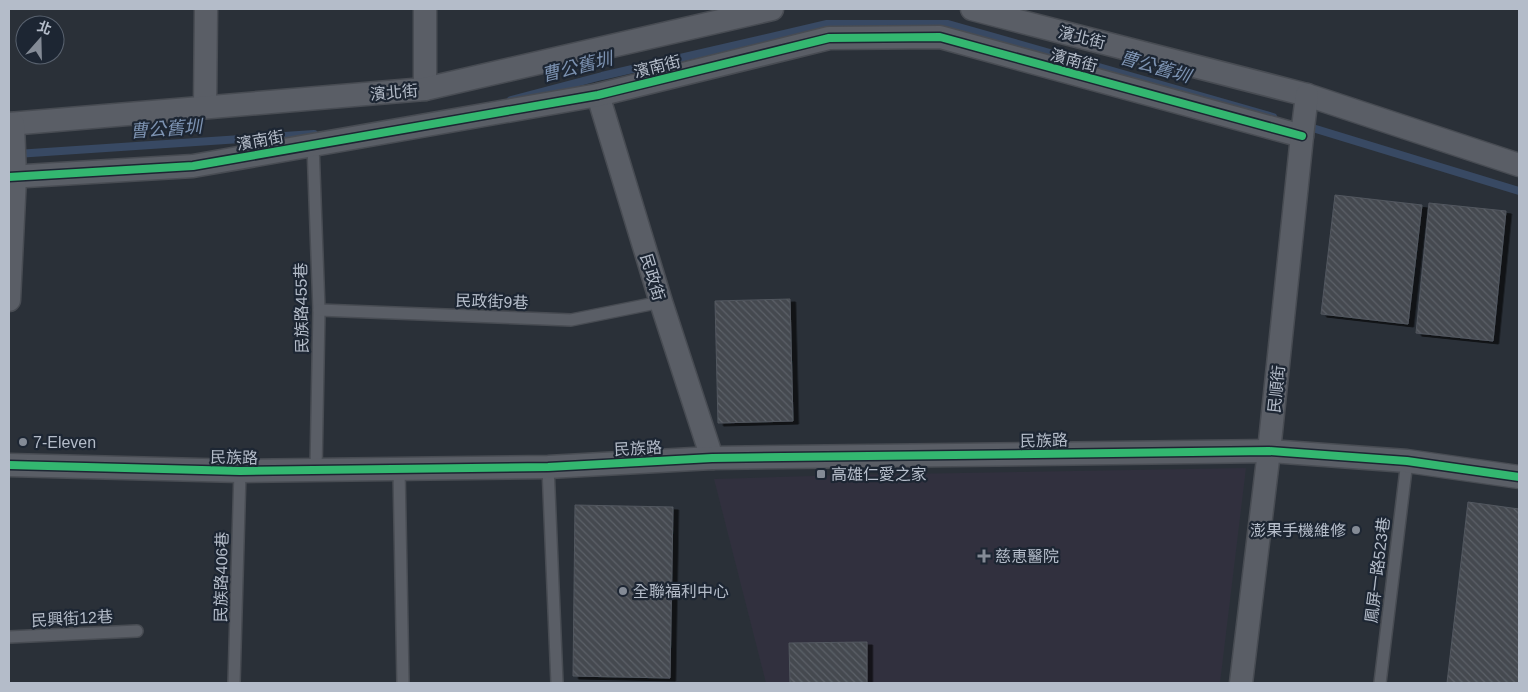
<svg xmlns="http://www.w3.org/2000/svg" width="1528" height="692" font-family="Arial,'Noto Sans TC',sans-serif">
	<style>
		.medical { fill: #31303e }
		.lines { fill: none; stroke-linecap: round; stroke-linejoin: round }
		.stream { stroke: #384963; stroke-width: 8 }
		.building { fill: url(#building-back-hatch); stroke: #52575f; filter: url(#shadow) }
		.lane-casing { stroke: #484c53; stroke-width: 14 }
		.street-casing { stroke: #484c53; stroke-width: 25 }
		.lane { stroke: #5a5e66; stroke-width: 11 }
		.street { stroke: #5a5e66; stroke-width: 22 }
		.cycleway-casing { stroke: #1d2633; stroke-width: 11 }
		.cycleway { stroke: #33b770; stroke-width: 8 }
		.poi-dot { fill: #848b96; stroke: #1d2633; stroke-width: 2 }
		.labels { text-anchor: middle; stroke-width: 4.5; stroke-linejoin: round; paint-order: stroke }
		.street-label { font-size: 16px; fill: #b4bcc9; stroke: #1d2633 }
		.poi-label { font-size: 16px; fill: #b4bcc9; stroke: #1d2633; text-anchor: start }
		.water-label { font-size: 18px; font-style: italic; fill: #7c92b1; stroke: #1d2633 }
	</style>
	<defs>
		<pattern id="building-back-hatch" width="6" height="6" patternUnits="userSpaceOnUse" patternTransform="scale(1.25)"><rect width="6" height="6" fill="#444950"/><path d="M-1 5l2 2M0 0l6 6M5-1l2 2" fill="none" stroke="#5d6168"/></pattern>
		<filter id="shadow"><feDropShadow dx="5.5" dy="3" stdDeviation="0" flood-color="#0009"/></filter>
	</defs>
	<rect width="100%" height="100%" fill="#2a3038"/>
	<path class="medical" d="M1246 468 1220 683H766L714 479 845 475Z"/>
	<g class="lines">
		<g class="stream">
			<path d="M511 100 602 76 827 24H948L1273 117"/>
			<path d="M1306 126 1519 191"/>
			<path d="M16 154 314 134"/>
		</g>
	</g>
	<g class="building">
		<path d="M1335 195 1422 205 1408 324 1321 314Z"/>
		<path d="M1429 203 1506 211 1493 341 1416 333Z"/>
		<path d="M790 299 793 421 718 423 715 301Z"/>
		<path d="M1468 502 1519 509V683H1447Z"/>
		<path d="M575 505 673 507 670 678 573 676Z"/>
		<path d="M867 642V683H790L789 643Z"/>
	</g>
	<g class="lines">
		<g class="lane-casing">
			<g id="lane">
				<path d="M313 145 319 310 316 470"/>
				<path d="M319 310 571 320 661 302"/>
				<path d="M548 467 557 683"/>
				<path d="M399 469 403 683"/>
				<path d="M9 637 137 631"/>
				<path d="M234 683 240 471"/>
				<path d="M1380 683 1407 461"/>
			</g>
		</g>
		<g class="street-casing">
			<g id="street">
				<path d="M972 9 1307 95 1519 165"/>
				<path d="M425 89V9"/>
				<path d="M598 95 661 302 712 458"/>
				<path d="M205 107 206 9"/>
				<path d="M9 124 425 89 772 9"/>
				<path d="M9 177 193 166 598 95 829 38 940 37 1302 136"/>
				<path d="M9 300 15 177 13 124"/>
				<path d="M9 465 240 471 548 467 712 458 1269 451 1407 461 1519 477"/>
				<path d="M1241 683 1269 451 1302 136 1307 95"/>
			</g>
		</g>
		<use href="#lane" class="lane"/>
		<use href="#street" class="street"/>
		<g class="cycleway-casing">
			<g id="cycleway">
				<path d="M9 177 193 166 598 95 829 38 940 37 1302 136"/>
				<path d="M9 465 240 471 548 467 712 458 1269 451 1407 461 1519 477"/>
			</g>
		</g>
		<use href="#cycleway" class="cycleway"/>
	</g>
	<g class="poi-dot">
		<circle cx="23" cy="442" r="5"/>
		<rect x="816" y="469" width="10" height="10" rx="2.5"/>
		<circle cx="1356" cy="530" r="5"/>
		<path d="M981.5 548.5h5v5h5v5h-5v5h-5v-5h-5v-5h5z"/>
		<circle cx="623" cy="591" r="5"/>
	</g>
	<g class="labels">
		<g class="street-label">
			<text transform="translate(1082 37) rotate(14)" y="6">濱北街</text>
			<text transform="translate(1074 60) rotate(15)" y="6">濱南街</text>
			<text transform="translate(657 66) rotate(-14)" y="6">濱南街</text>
			<text transform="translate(394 92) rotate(-5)" y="6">濱北街</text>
			<text transform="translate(260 140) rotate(-10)" y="6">濱南街</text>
			<text transform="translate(653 277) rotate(73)" y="6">民政街</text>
			<text transform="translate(492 301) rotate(2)" y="6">民政街9巷</text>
			<text transform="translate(301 308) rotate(-91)" y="6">民族路455巷</text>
			<text transform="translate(1276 389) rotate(-84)" y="6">民順街</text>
			<text transform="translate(1044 440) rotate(-1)" y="6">民族路</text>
			<text transform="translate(638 448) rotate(-3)" y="6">民族路</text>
			<text transform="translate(234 457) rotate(1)" y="6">民族路</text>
			<text transform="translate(1377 570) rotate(-83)" y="6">鳳屏一路523巷</text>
			<text transform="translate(221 577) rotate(-89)" y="6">民族路406巷</text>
			<text transform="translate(72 618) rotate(-3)" y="6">民興街12巷</text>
		</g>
		<g class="poi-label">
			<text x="33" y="448">7-Eleven</text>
			<text x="831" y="480">高雄仁愛之家</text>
			<text x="1346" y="536" text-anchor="end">澎果手機維修</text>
			<text x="995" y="562">慈恵醫院</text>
			<text x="633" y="597">全聯福利中心</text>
		</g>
		<g class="water-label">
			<text transform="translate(577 67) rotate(-14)" y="6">曹公舊圳</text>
			<text transform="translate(1155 67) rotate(16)" y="6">曹公舊圳</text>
			<text transform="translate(166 129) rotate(-4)" y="6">曹公舊圳</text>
		</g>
	</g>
	<rect width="1528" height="692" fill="none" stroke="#b4bcc9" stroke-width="20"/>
	<g transform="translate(40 40) rotate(20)"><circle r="24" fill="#1d2633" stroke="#59626f"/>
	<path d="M0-4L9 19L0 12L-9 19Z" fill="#848b96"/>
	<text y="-8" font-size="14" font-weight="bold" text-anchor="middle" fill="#b4bcc9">北</text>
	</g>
</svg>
